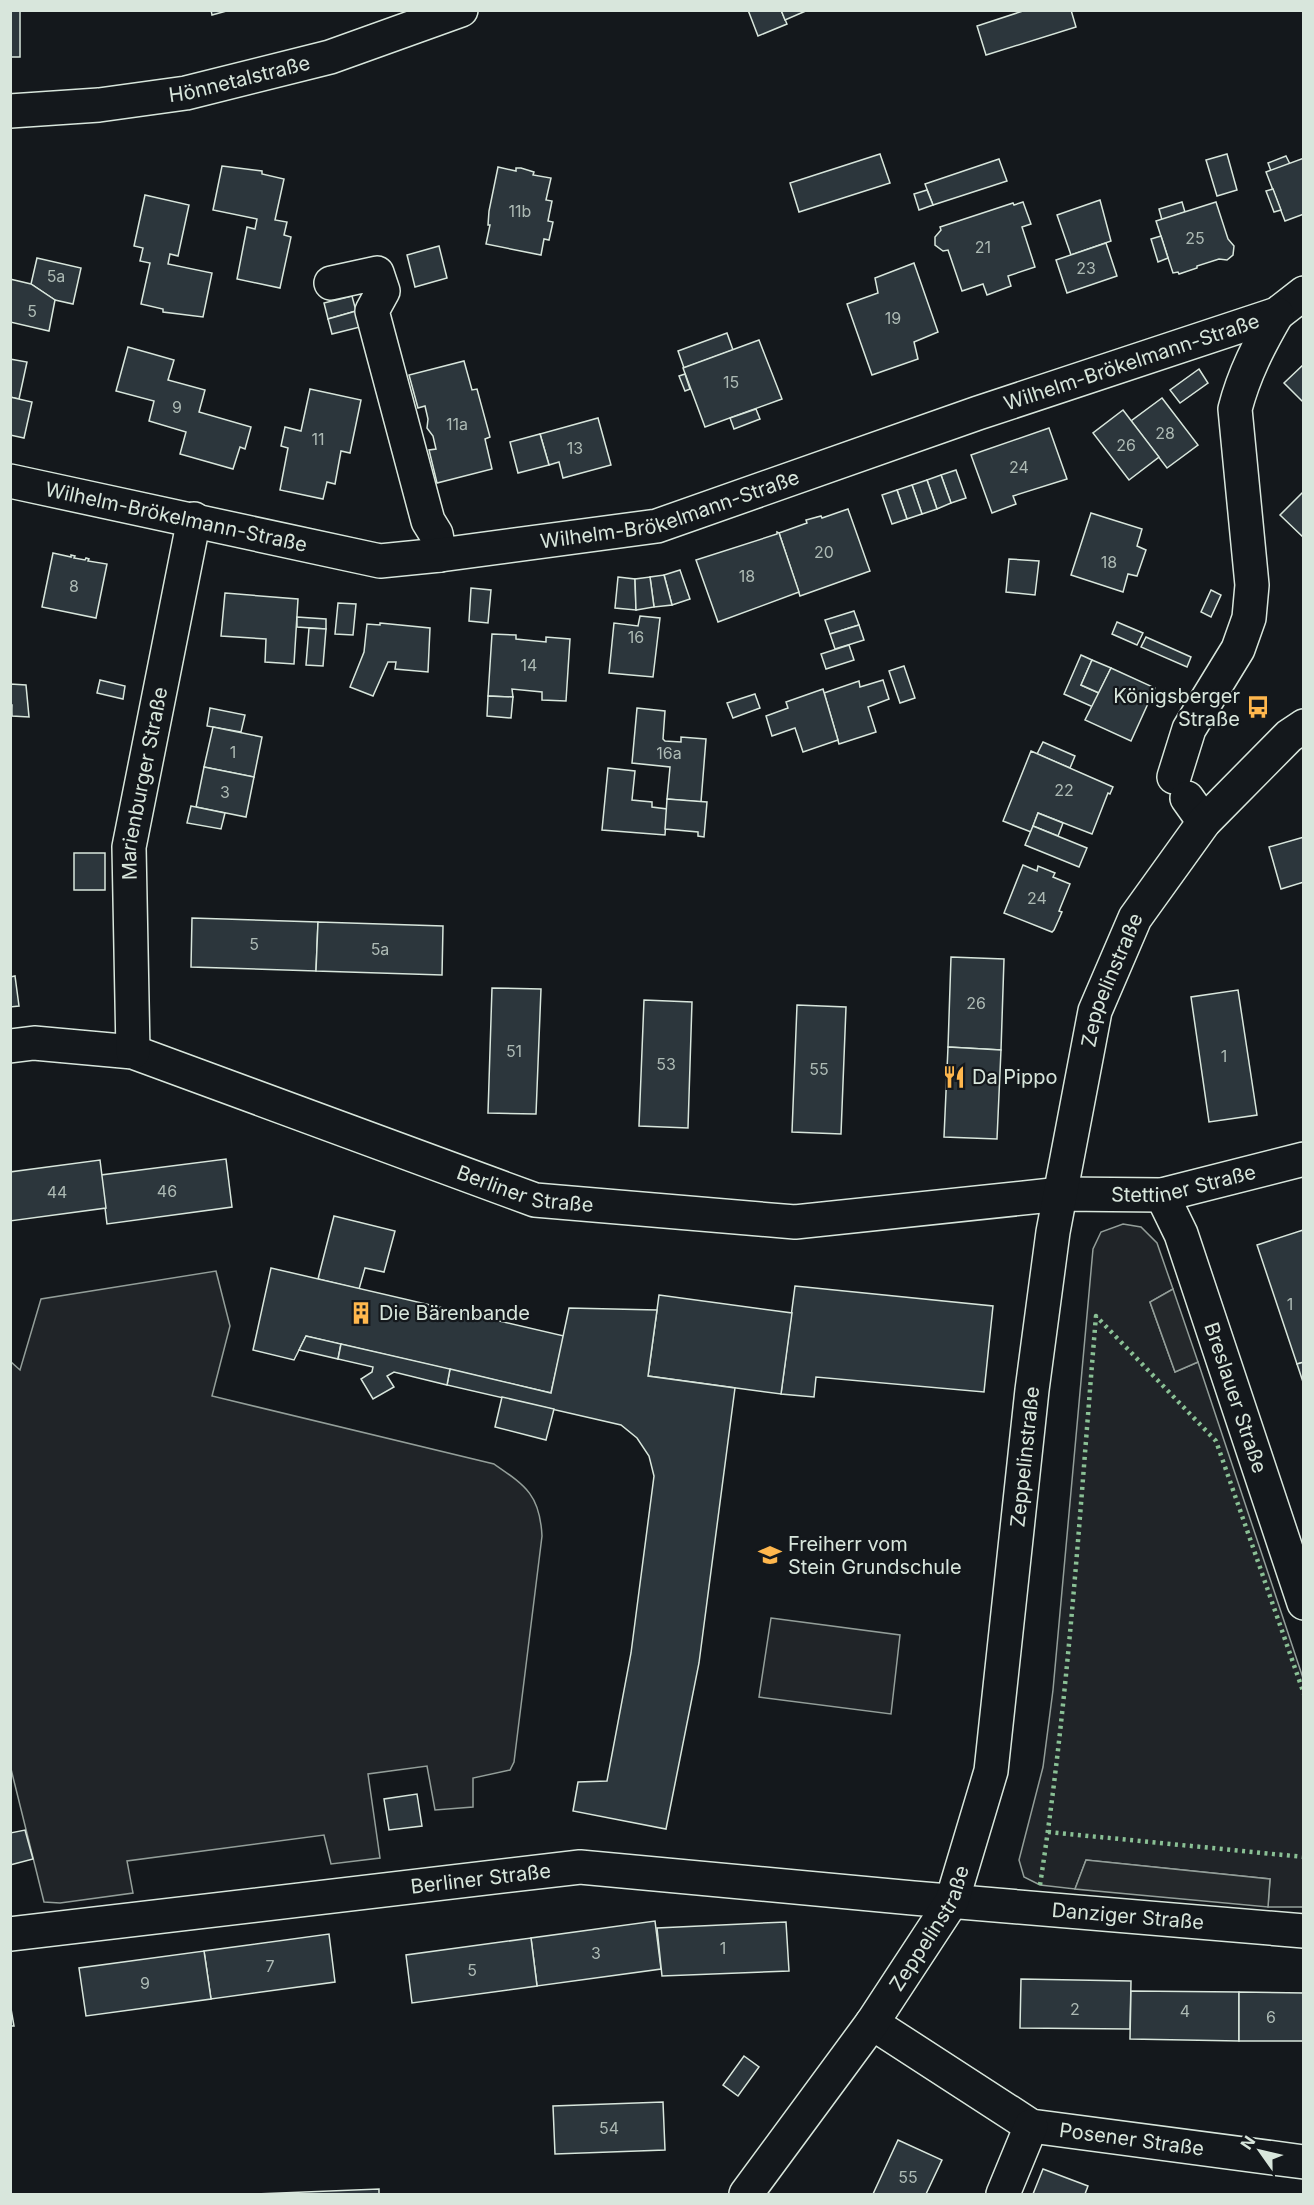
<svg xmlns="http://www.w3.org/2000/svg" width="1314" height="2205" font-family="Inter,sans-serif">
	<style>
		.green { fill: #202428; stroke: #939e99; stroke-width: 1.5 }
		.parking { fill: #24282b; stroke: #939e99; stroke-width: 1.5 }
		.building { fill: #2c363c; stroke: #d8e6dc; stroke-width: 1.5 }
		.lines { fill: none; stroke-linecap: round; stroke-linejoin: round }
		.minor-casing { stroke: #d8e6dc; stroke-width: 36 }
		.major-casing { stroke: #d8e6dc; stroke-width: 36 }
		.minor { stroke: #14181c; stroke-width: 33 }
		.major { stroke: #14181c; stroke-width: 33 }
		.hedge { stroke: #8ac095; stroke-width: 4.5; stroke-dasharray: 3 4.5; stroke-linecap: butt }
		.labels { text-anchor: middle; stroke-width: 4.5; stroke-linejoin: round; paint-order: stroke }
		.number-label { font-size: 16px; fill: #adbab4 }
		.street-label { font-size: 20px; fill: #d8e6dc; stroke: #14181c }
		.poi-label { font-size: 20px; fill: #d8e6dc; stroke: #14181c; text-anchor: start }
	</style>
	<rect width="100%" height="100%" fill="#14181c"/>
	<g class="green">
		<path d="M1123 1224 1141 1227 1157 1243 1173 1289 1150 1302 1175 1372 1198 1362 1303 1678V1907H1268L1270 1879 1086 1860 1075 1889 1040 1885 1024 1877 1019 1860 1043 1767 1053 1690 1093 1249 1101 1232Z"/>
		<path d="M216 1271 230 1326 212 1396 494 1464C526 1486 540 1495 542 1536L514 1762 510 1770 473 1778V1807L435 1810 427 1766 368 1774 380 1858 331 1864 324 1835 127 1861 133 1893 60 1903 44 1902 11 1769V1362L20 1370 41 1299Z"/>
		<path d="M771 1618 900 1635 891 1714 759 1697Z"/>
	</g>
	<g class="parking">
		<path d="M1173 1289 1198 1362 1175 1372 1150 1302Z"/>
		<path d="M1086 1860 1270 1879 1268 1907 1075 1889Z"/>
	</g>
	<g class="building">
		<rect x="10" y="10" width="10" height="47"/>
		<path d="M211 10H230L212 15Z"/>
		<path d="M748 10H781L787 24 758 36Z"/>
		<path d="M781 10H808L785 20Z"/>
		<path d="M1026 10H1071L1076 27 986 55 977 26Z"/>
		<path d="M880 154 890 183 799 212 790 183Z"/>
		<path d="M1227 154 1237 190 1217 196 1206 160Z"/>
		<path d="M1286 156 1290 164 1271 171 1268 163Z"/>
		<path d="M1304 158V214L1285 221 1266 172Z"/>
		<path d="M999 159 1007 181 933 205 925 184Z"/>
		<path d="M222 166 262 171V174L284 179 275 220 287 222 284 235 291 237 280 288 237 279 247 227 255 229 257 219 213 210Z"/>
		<path d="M498 167 516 171V168H521L534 172 533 175 551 178 546 200 552 201 548 221 553 222 549 240 544 239 541 255 486 244 490 225H488L489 211Z"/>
		<path d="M1273 189 1281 210 1274 212 1266 191Z"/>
		<path d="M927 190 933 205 919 210 914 194Z"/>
		<path d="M145 195 189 205 178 256 170 254 168 264 212 273 203 317 163 312V309L141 304 150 263 140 261 143 248 134 246Z"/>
		<path d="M1100 200 1111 241 1071 255 1057 215Z"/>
		<path d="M1023 202 1031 224 1022 227 1035 267 1008 276 1011 286 987 295 983 284 962 291 948 250 943 251 935 245V237L941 230 940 227 1013 203 1014 205Z"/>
		<path d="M1182 202 1185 212 1162 220 1159 209Z"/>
		<path d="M1216 202 1228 239 1234 246 1233 255 1227 260 1219 259 1197 266V268L1179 274 1178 272 1173 273 1156 221Z"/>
		<path d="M1161 236 1168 258 1158 262 1151 239Z"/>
		<path d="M1106 243 1117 276 1067 293 1056 260Z"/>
		<path d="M439 246 447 278 415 287 407 255Z"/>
		<path d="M37 258 81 268 73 304 55 300 31 284Z"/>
		<path d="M914 263 938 332 914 342 918 359 872 375 847 304 878 293 875 278Z"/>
		<path d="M10 279 31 284 55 300 49 331 10 322Z"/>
		<path d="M352 296 356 311 328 319 324 303Z"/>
		<path d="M356 311 360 327 332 334 328 319Z"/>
		<path d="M727 333 733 350 684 368 678 351Z"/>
		<path d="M759 340 782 399 705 427 683 368Z"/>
		<path d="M128 347 174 360 168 380 205 390 199 412 251 427 245 449 240 447 233 469 180 454 186 432 149 421 154 401 116 391Z"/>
		<path d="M10 359 27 362 19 399 10 397Z"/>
		<path d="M464 361 472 390 477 389 490 437 485 439 492 469 437 483 429 450 436 449 433 436 427 428 428 419 425 406 418 408 409 375Z"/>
		<path d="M1304 364V403L1284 383Z"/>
		<path d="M1199 369 1208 383 1180 403 1170 390Z"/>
		<path d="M685 374 690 389 685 391 679 376Z"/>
		<path d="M310 389 361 400 350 453 341 451 335 484 327 482 323 499 280 490 288 448 281 446 285 427 301 431Z"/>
		<path d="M10 397 32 402 24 438 10 435Z"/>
		<path d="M1162 398 1198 445 1167 468 1131 421Z"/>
		<path d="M756 409 760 419 734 429 730 418Z"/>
		<path d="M1123 410 1159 457 1129 480 1093 433Z"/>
		<path d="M598 418 611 465 563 478 559 462 549 465 540 434Z"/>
		<path d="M1049 428 1067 479 1013 496 1016 504 992 513 971 455Z"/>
		<path d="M540 434 549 465 518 473 510 442Z"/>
		<path d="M956 470 966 498 951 503 941 475Z"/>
		<path d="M941 475 951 503 937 509 927 480Z"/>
		<path d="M927 480 937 509 922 514 912 485Z"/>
		<path d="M912 485 922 514 907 519 897 490Z"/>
		<path d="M897 490 907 519 892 524 882 495Z"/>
		<path d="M1304 491V538L1280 515Z"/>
		<path d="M848 509 870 571 800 596 779 533 807 523 806 520 821 516 822 518Z"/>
		<path d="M1091 513 1142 529 1137 546 1146 550 1137 576 1128 574 1123 592 1071 575Z"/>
		<path d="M777 532 779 533 799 592 718 622 696 560 777 534Z"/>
		<path d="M53 553 71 557V555L75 556 74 558 85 560 86 558 89 559 88 561 107 564 96 618 42 607Z"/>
		<path d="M1009 559 1039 561 1035 595 1006 592Z"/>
		<path d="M680 570 690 599 672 605 664 575Z"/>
		<path d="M664 575 672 605 654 607 650 577Z"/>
		<path d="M618 577 635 579 636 610 615 608Z"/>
		<path d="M650 577 654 607 636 610 635 579Z"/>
		<path d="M471 588 491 590 488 623 469 621Z"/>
		<path d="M1211 590 1221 595 1211 617 1201 612Z"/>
		<path d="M225 593 298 599 294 664 265 662 266 639 221 636Z"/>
		<path d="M338 603 356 604 353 635 335 634Z"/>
		<path d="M854 611 859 625 830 634 825 620Z"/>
		<path d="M640 616 660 618 653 677 609 673 614 623 638 626Z"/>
		<path d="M297 617 326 619V629L297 627Z"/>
		<path d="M1117 622 1143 633 1137 645 1112 634Z"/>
		<path d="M380 623 430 628 428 672 395 669 396 662H388L373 696 350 687 364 652 367 624 380 625Z"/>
		<path d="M859 625 864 640 835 649 830 634Z"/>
		<path d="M309 628 326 629 323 666 306 665Z"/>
		<path d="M492 634 516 635V639L546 642V637L570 639 566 701 542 700V692L512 689 513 697 488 696Z"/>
		<path d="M1146 637 1191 657 1187 667 1141 647Z"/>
		<path d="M849 645 854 660 826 669 821 654Z"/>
		<path d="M1081 655 1092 660 1081 685 1099 693 1093 707 1064 694Z"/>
		<path d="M1092 660 1111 668 1099 693 1081 685Z"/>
		<path d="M904 666 915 698 900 703 889 671Z"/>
		<path d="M1111 668 1155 688 1131 741 1085 720Z"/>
		<path d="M100 680 125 686 123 699 97 693Z"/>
		<path d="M883 680 889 699 868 707 876 732 839 744 824 693 859 681 860 687Z"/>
		<path d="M10 684 26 685 29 717 12 716Z"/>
		<path d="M823 689 838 740 803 752 795 728 772 736 766 716 788 708 786 702Z"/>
		<path d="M755 694 760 708 733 718 727 703Z"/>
		<path d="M488 696 513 697 511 718 487 716Z"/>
		<path d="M10 705H12L10 738Z"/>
		<path d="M210 708 245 715 241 732 207 726Z"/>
		<path d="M637 708 665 711 663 739 665 741 681 742V737L706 739 701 802 667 799 670 767 632 763Z"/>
		<path d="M213 727 262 737 254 777 204 767Z"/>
		<path d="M1043 742 1075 756 1070 768 1037 754Z"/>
		<path d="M1031 751 1113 787 1110 794 1108 793 1092 834 1038 813 1031 832 1003 821Z"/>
		<path d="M204 767 254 777 246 817 196 807Z"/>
		<path d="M608 768 635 771 632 800 652 802V807L667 809 665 835 602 830Z"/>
		<path d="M667 799 707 802 704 837 698 836V832L665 829Z"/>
		<path d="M191 806 225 813 221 829 187 823Z"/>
		<path d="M1038 813 1063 823 1058 836 1033 826Z"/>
		<path d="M1033 826 1087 848 1079 867 1025 845Z"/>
		<path d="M1304 837V882L1281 889 1269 847Z"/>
		<rect x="74" y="853" width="31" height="37"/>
		<path d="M1023 865 1037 871 1038 866 1055 873 1053 877 1070 884 1059 911 1062 912 1054 930 1052 932 1004 913Z"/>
		<path d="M192 918 318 922 316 971 191 967Z"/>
		<path d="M318 922 443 926 442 975 316 971Z"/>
		<path d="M951 957 1004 959 1001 1050 948 1047Z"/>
		<path d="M15 976 19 1006 10 1007V977Z"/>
		<path d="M492 988 541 989 536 1114 488 1113Z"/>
		<path d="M1238 990 1257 1115 1209 1122 1191 997Z"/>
		<path d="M644 1000 692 1002 688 1128 639 1126Z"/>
		<path d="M797 1005 846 1007 841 1134 792 1132Z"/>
		<path d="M948 1047 1001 1050 997 1139 944 1137Z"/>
		<path d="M226 1159 232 1207 107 1224 101 1175Z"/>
		<path d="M100 1160 106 1208 10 1221V1172Z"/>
		<path d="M334 1216 395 1231 384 1272 365 1268 359 1289 318 1279Z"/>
		<path d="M1303 1230 1304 1362 1297 1364 1257 1245Z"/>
		<path d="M271 1268 564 1336 551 1393 306 1336 294 1360 253 1350Z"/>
		<path d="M795 1286 993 1306 984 1392 816 1377 814 1397 781 1394Z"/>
		<path d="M659 1295 792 1313 781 1394 648 1376Z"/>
		<path d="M569 1308 657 1310 648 1376 735 1388 699 1663 666 1829 573 1811 578 1782 607 1781 631 1653 654 1476 649 1456 637 1438 621 1425 447 1385 450 1369 551 1393Z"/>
		<path d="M306 1336 341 1344 338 1359 299 1350Z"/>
		<path d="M341 1344 450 1369 447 1385 394 1372 387 1376 394 1387 373 1399 361 1379 372 1372 373 1367 338 1359Z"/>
		<path d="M1304 1362V1385L1297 1364Z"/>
		<path d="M502 1397 554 1409 546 1440 495 1427Z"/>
		<path d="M417 1794 422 1826 389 1830 384 1799Z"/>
		<path d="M25 1830 33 1859 10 1865V1833Z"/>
		<path d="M655 1921 661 1969 537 1986 531 1938Z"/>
		<path d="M786 1922 789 1971 662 1976 657 1928Z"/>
		<path d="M329 1934 335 1982 211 1999 204 1951Z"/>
		<path d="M531 1938 537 1986 412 2003 406 1955Z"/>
		<path d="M204 1951 211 1999 86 2016 79 1968Z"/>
		<path d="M1021 1979 1131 1981 1130 2029 1020 2028Z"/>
		<path d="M1131 1991 1239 1992V2041L1130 2039Z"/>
		<path d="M1239 1992 1304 1993V2041H1239Z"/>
		<path d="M10 2003 14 2026H10Z"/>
		<path d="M744 2056 759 2067 738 2096 723 2085Z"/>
		<path d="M663 2102 665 2150 555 2154 553 2106Z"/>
		<path d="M898 2140 942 2160 926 2194H873Z"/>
		<path d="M1043 2169 1088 2186 1085 2194H1033Z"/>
		<path d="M379 2189V2194H255Z"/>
	</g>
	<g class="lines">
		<g class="minor-casing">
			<g id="minor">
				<path d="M331 283 377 273 383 291 372 311 428 521 436 534 440 555"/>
				<path id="s1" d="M10 481 380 561 440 555 657 526 978 413 1277 314 1304 293"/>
				<path d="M1174 777 1189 729 1238 649 1249 618 1252 585 1235 409C1244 374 1259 345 1277 314"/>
				<path d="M1187 798 1204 822"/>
				<path id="s2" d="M10 1046 34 1043 133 1052 535 1200 795 1222 1061 1194 1162 1195 1304 1159"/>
				<path id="s3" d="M133 1052 129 847 194 519"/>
				<path id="s4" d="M1162 1195 1181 1234 1304 1603"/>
				<path id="s5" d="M10 1934 580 1867 913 1898 1304 1931"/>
				<path id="s6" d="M872 2023 1031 2126 1304 2162"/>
				<path id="s7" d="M746 2194 872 2023 952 1901 991 1771 1032 1390 1053 1232 1095 1011 1135 918 1204 822 1289 736 1304 726"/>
				<path d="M1003 2194 1031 2126"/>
			</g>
		</g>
		<g class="major-casing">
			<g id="major">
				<path id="s8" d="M10 111 99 105 186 93 330 57 461 10"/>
			</g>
		</g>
		<use href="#minor" class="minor"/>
		<use href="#major" class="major"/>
		<g class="hedge">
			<path d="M1048 1832 1304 1857"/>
			<path d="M1040 1885C1069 1697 1080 1506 1096 1316L1216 1441 1304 1694"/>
		</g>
	</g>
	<defs>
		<g id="bus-bare" transform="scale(1.8)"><path d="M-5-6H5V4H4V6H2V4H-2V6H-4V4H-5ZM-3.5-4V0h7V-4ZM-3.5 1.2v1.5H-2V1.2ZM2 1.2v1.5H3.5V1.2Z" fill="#ffb74d" stroke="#14181c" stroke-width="2.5" paint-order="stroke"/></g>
		<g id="restaurant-bare" transform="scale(1.8)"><path d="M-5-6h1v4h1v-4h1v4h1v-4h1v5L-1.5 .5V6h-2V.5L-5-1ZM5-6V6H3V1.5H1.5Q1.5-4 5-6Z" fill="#ffb74d" stroke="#14181c" stroke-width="2.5" paint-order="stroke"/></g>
		<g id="building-bare" transform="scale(1.8)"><path d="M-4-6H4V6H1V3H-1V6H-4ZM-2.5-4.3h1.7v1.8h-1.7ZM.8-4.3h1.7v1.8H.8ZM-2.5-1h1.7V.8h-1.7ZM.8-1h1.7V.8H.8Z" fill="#ffb74d" stroke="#14181c" stroke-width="2.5" paint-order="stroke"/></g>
		<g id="school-bare" transform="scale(1.8)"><path d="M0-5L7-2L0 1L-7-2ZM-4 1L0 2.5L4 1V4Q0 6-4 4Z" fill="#ffb74d" stroke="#14181c" stroke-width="2.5" paint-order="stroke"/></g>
	</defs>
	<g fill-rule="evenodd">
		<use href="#bus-bare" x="1258" y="707"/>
		<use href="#restaurant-bare" x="954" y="1077"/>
		<use href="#building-bare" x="361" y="1313"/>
		<use href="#school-bare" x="770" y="1555"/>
	</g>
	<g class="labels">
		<g class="number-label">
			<text x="520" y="217">11b</text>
			<text x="1195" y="244">25</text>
			<text x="983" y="253">21</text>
			<text x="1086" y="274">23</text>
			<text x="56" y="282">5a</text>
			<text x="32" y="317">5</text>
			<text x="893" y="324">19</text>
			<text x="731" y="388">15</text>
			<text x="177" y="413">9</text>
			<text x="457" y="430">11a</text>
			<text x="1165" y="439">28</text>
			<text x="318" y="445">11</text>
			<text x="1126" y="451">26</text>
			<text x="575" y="454">13</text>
			<text x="1019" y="473">24</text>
			<text x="824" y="558">20</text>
			<text x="1109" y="568">18</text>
			<text x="747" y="582">18</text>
			<text x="74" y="592">8</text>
			<text x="636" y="643">16</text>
			<text x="529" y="671">14</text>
			<text x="233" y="758">1</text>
			<text x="669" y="759">16a</text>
			<text x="1064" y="796">22</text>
			<text x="225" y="798">3</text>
			<text x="1037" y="904">24</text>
			<text x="254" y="950">5</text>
			<text x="380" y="955">5a</text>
			<text x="976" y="1009">26</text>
			<text x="514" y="1057">51</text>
			<text x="1224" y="1062">1</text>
			<text x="666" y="1070">53</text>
			<text x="819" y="1075">55</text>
			<text x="167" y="1197">46</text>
			<text x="57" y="1198">44</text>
			<text x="1290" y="1310">1</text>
			<text x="723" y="1954">1</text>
			<text x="596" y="1959">3</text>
			<text x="270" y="1972">7</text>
			<text x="472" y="1976">5</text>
			<text x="145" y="1989">9</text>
			<text x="1075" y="2015">2</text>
			<text x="1185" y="2017">4</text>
			<text x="1271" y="2023">6</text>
			<text x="609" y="2134">54</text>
			<text x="908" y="2183">55</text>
		</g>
		<g class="street-label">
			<text dy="7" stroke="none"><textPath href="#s8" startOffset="232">Hönnetalstraße</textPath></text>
			<text dy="7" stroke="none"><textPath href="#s1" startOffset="1160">Wilhelm-Brökelmann-Straße</textPath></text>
			<text dy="7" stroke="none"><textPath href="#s1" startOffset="674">Wilhelm-Brökelmann-Straße</textPath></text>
			<text dy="7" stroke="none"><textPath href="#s1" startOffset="170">Wilhelm-Brökelmann-Straße</textPath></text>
			<text dy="7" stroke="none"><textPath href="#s3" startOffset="270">Marienburger Straße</textPath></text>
			<text dy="7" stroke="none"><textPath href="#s7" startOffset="1296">Zeppelinstraße</textPath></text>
			<text dy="7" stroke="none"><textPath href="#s2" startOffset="1204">Stettiner Straße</textPath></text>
			<text dy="7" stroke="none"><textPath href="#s2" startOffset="540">Berliner Straße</textPath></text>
			<text dy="7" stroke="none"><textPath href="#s4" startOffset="216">Breslauer Straße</textPath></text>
			<text dy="7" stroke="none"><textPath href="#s7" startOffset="810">Zeppelinstraße</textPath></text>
			<text dy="7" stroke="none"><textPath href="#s5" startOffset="474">Berliner Straße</textPath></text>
			<text dy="7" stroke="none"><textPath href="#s5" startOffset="1124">Danziger Straße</textPath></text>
			<text dy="7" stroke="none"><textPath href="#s7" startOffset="324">Zeppelinstraße</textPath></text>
			<text dy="7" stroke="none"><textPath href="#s6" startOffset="291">Posener Straße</textPath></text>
		</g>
		<g class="poi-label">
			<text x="1240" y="703" text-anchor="end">Königsberger<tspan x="1240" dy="23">Straße</tspan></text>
			<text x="972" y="1084">Da Pippo</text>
			<text x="379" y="1320">Die Bärenbande</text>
			<text x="788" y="1551">Freiherr vom<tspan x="788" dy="23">Stein Grundschule</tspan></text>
		</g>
	</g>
	<rect width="1314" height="2205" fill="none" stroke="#d8e6dc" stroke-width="24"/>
	<g transform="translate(1260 2151) rotate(304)" stroke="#14181c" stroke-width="4.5" paint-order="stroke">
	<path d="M0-4.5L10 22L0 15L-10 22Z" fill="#d8e6dc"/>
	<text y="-9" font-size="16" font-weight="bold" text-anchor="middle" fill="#d8e6dc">N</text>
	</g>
</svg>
